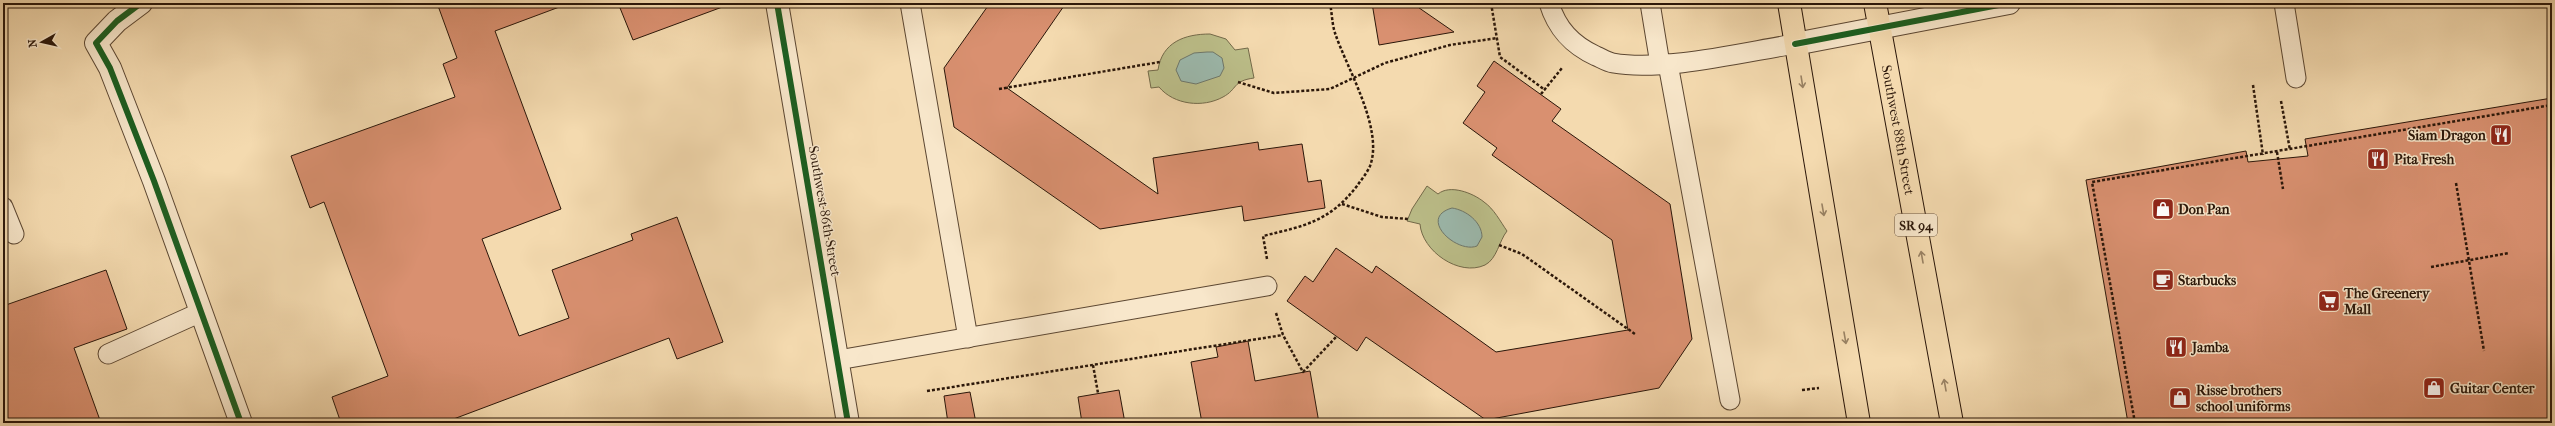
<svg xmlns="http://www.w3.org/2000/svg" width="2555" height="426" font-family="'IM FELL French Canon',serif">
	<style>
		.green { fill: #bcbf8a; stroke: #736a4a }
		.water { fill: #9cbaae; stroke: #6e786c }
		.building { fill: #d99070; stroke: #2a1609 }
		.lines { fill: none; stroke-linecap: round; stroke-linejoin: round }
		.service-casing { stroke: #5c4732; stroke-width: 21 }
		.minor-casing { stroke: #5c4732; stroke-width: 24 }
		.tertiary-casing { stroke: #5c4732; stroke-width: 24 }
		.primary-casing { stroke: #2a1609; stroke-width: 24 }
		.path { stroke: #2a1609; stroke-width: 2.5; stroke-dasharray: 3 2; stroke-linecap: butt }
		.service { stroke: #f8e7cb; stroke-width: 19 }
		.minor { stroke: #f8e7cb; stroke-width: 22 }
		.tertiary { stroke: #f8e7cb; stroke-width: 22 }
		.primary { stroke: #f4daaf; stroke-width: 22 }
		.cycleway-casing { stroke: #f8e7cb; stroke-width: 8 }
		.cycleway { stroke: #1b5e20; stroke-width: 6 }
		.oneway { stroke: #998264 }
		.labels { text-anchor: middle; stroke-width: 3; stroke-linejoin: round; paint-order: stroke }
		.shield { fill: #f8e7cb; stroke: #685543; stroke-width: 1 }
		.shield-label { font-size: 13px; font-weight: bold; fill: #2a1609 }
		.street-label { font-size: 14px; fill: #2a1609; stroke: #f8e7cb }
		.poi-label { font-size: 14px; font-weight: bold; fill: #2a1609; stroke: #f8e7cb; text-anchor: start }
	</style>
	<rect width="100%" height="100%" fill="#f4daaf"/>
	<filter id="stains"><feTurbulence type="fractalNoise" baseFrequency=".005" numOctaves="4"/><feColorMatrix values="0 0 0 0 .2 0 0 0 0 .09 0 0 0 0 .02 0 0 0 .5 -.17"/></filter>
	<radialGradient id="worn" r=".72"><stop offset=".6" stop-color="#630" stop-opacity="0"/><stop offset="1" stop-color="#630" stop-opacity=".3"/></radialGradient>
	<g class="green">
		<path d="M1210 34 1226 39 1235 50 1248 48 1254 78C1232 81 1238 89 1223 97 1203 108 1174 105 1159 87L1151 88 1148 71 1158 70C1162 42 1185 34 1210 34Z"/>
		<path d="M1427 186 1438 194C1450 184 1473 193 1484 202 1494 209 1500 221 1507 231 1499 241 1497 259 1485 265 1459 277 1422 251 1420 224L1407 221 1412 209Z"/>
	</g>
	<g class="water">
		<path d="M1207 52H1213L1222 58 1224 68 1220 76 1196 84 1181 81 1176 70 1180 60 1194 53Z"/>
		<path d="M1452 208C1466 210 1482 222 1482 237L1477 246C1457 254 1417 218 1452 208Z"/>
	</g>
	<g class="building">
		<path d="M437 3H561L562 6 495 31 561 209 482 239 519 336 569 318 552 270 633 240 631 234 677 217 723 342 677 359 669 338 443 423H341L332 397 388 376 324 202 310 208 291 156 455 97 443 64 457 58Z"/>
		<path d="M618 3H724L725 6 633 40Z"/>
		<path d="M990 3H1066L1007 88 1158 194 1153 158 1258 142 1259 150 1302 144 1308 182 1321 180 1325 208 1244 221 1242 206 1100 229 954 127 944 68Z"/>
		<path d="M1372 3H1412L1454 32 1379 45Z"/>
		<path d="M1494 61 1561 109 1552 121 1670 204 1692 339 1659 388 1486 420 1366 337 1357 351 1287 301 1305 276 1313 282 1336 248 1372 273 1376 266 1496 352 1628 330 1612 240 1492 155 1497 148 1463 123 1485 92 1477 86Z"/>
		<path d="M2552 98V423H2128L2086 180 2246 151 2248 162 2308 156 2305 139Z"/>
		<path d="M106 270 127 329 74 348 101 423H3V306Z"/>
		<path d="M1248 341 1255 381 1310 371 1319 423H1202L1191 362 1218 357 1216 347Z"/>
		<path d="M1119 390 1125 423H1082L1078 397Z"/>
		<path d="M970 392 976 423H948L944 396Z"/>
	</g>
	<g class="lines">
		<g class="service-casing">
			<g id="service">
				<path d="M910 3 968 338"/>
				<path d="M1549 3C1557 29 1572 45 1596 56 1601 58 1607 62 1613 63 1663 72 1744 52 1795 44"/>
				<path d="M1650 3 1660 64"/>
				<path d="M2284 3 2296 78"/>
				<path d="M1668 64 1730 400"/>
				<path d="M3 207 14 234"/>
				<path d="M108 354 201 312"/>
				<path d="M838 360 1267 286"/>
			</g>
		</g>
		<g class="minor-casing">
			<path id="minor" d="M141 3 117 21 96 43 110 68 154 181 241 423"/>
		</g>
		<g class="tertiary-casing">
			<g id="tertiary">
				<path d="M777 3 848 423"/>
				<path d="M1795 44 2009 3"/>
			</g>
		</g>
		<g class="primary-casing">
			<g id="primary">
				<path d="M1789 3 1859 423"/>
				<path id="s1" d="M1875 3 1952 423"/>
			</g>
		</g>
		<g class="path">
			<path d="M1491 3 1500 57 1545 90"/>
			<path d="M1238 82 1274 93 1330 89 1385 63 1450 45 1497 38"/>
			<path d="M2253 85 2263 155"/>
			<path d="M999 89 1160 62"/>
			<path d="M1541 94 1562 68"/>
			<path d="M2281 101 2290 150"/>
			<path d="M2277 152 2283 189"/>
			<path d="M2456 183 2484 351"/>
			<path d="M1342 204 1382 217 1408 219"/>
			<path d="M1499 245 1522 254 1635 334"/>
			<path d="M1267 259 1263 236C1304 226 1329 222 1357 186 1361 180 1367 173 1370 166 1384 129 1347 69 1335 33 1332 24 1332 13 1330 3"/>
			<path d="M2431 267 2509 253"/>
			<path d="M1276 313 1283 335 1303 372 1337 336"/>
			<path d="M1093 365 1098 393"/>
			<path d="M1802 390 1819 388"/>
			<path d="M927 391 1283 335"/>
			<path d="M2135 423 2092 182 2552 105"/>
		</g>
		<use href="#service" class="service"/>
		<use href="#minor" class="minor"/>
		<use href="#tertiary" class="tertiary"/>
		<use href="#primary" class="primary"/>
		<g class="cycleway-casing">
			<g id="cycleway">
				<path d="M141 3 117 21 96 43 110 68 154 181 241 423"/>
				<path d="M777 3 848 423"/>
				<path d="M1795 44 2009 3"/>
			</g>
		</g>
		<use href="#cycleway" class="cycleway"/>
	</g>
	<defs><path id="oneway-shaft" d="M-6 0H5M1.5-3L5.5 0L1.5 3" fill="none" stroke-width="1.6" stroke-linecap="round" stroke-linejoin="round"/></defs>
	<g class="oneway">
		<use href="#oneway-shaft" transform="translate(1802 82) rotate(81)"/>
		<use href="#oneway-shaft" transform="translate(1823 210) rotate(80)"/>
		<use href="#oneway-shaft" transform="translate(1922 257) rotate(-100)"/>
		<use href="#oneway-shaft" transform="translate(1845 338) rotate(80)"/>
		<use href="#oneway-shaft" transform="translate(1945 385) rotate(-100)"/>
	</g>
	<defs>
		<g id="restaurant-square" transform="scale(1.15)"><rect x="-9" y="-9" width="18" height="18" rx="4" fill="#8f2418" stroke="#f8e7cb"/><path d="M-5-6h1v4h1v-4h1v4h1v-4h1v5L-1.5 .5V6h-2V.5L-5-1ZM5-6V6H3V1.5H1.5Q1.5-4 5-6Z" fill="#fff"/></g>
		<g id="shop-square" transform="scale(1.15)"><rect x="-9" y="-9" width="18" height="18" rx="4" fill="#8f2418" stroke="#f8e7cb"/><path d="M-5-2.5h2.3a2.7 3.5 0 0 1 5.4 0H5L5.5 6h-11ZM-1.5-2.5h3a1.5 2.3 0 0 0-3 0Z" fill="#fff"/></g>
		<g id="cafe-square" transform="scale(1.15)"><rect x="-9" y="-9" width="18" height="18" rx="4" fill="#8f2418" stroke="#f8e7cb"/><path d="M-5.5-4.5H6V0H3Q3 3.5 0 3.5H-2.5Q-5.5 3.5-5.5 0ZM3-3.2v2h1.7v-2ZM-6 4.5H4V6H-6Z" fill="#fff"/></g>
		<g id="supermarket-square" transform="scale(1.15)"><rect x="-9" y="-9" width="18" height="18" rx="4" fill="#8f2418" stroke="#f8e7cb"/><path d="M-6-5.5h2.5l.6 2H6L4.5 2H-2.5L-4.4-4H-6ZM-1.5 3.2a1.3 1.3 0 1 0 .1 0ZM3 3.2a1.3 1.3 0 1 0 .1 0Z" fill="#fff"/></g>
	</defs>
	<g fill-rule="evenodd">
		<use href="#restaurant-square" x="2501" y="135"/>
		<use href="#restaurant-square" x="2378" y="159"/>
		<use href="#shop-square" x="2163" y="209"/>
		<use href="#cafe-square" x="2163" y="280"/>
		<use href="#supermarket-square" x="2329" y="301"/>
		<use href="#restaurant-square" x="2176" y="347"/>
		<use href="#shop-square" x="2434" y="388"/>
		<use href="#shop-square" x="2180" y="398"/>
	</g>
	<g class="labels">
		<rect class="shield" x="1895" y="214" width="42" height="22" rx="3"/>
		<g class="shield-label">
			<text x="1916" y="230">SR 94</text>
		</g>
		<g class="street-label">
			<text dy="5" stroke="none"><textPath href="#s1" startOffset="129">Southwest 88th Street</textPath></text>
			<text transform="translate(825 211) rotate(80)" y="5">Southwest 86th Street</text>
		</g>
		<g class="poi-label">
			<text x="2486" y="140" text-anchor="end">Siam Dragon</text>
			<text x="2394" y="164">Pita Fresh</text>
			<text x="2178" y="214">Don Pan</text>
			<text x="2178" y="285">Starbucks</text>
			<text x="2344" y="298">The Greenery<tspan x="2344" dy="16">Mall</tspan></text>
			<text x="2192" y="352">Jamba</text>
			<text x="2450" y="393">Guitar Center</text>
			<text x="2196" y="395">Risse brothers<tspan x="2196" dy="16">school uniforms</tspan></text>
		</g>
	</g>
	<rect width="2555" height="426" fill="none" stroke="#f4daaf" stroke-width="16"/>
	<rect x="4" y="4" width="2547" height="418" fill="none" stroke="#2a1609" stroke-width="2"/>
	<rect x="8" y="8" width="2539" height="410" fill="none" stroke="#2a1609"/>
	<g transform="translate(42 42) rotate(262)" stroke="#f8e7cb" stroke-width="3" paint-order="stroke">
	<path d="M0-3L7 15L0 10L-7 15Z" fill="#2a1609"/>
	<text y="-6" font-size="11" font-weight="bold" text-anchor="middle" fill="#2a1609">N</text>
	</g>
	<rect width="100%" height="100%" filter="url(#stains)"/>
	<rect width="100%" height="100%" fill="url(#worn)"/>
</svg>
